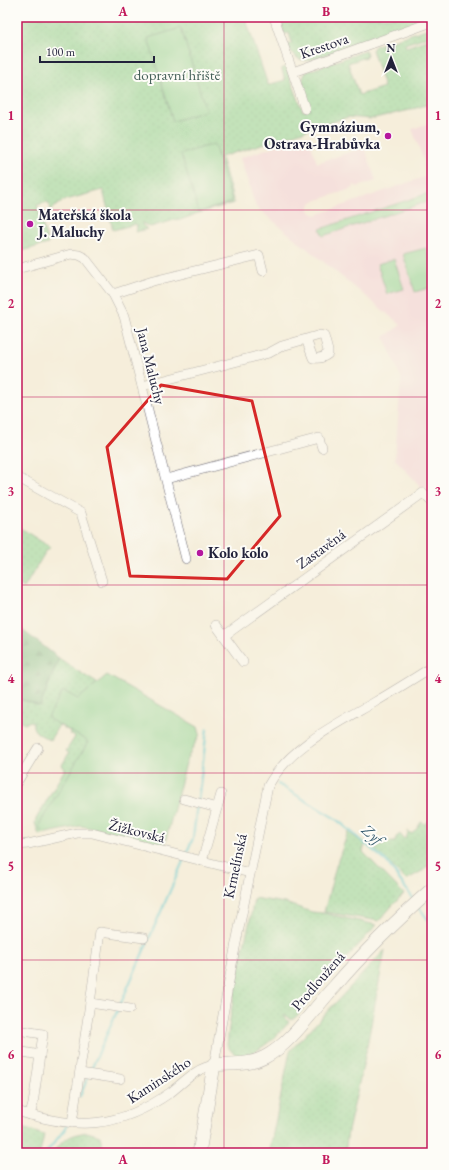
<svg xmlns="http://www.w3.org/2000/svg" width="449" height="1170" font-family="'EB Garamond',serif">
	<style>
		.built { fill: #f4cfdd }
		.grass { fill: url(#grass-dots); stroke: #547a66 }
		.forest { fill: url(#forest-firs); stroke: #476c5c }
		.green { fill: #86d392; stroke: #547a66 }
		.lines { fill: none; stroke-linecap: round; stroke-linejoin: round }
		.stream { stroke: #5cc8d3; stroke-width: 2.5 }
		.street-casing { stroke: #6c6973; stroke-width: 10 }
		.secondary-casing { stroke: #6c6973; stroke-width: 14 }
		.street { stroke: #fff; stroke-width: 9 }
		.secondary { stroke: #fff; stroke-width: 13 }
		.marked { fill: none; stroke: #d62828; stroke-width: 3; stroke-linejoin: round }
		.grid { fill: none; stroke: #c2185b; stroke-width: 1; stroke-opacity: 0.55 }
		.poi-dot { fill: #b5179e; stroke: #fdfcf7; stroke-width: 1.5 }
		.labels { text-anchor: middle; stroke-width: 4; stroke-linejoin: round; paint-order: stroke }
		.street-label { font-size: 15px; fill: #22223b; stroke: #fdfcf7 }
		.park-label { font-size: 15px; fill: #456059; stroke: #fdfcf7 }
		.poi-label { font-size: 15px; font-weight: bold; fill: #22223b; stroke: #fdfcf7; text-anchor: start }
		.water-label { font-size: 16px; font-style: italic; fill: #365c70; stroke: #fdfcf7 }
		.neatline { fill: none; stroke: #c2185b; stroke-width: 1.5 }
		.grid-label { font-size: 13px; text-anchor: middle; font-weight: bold; fill: #c2185b }
	</style>
	<defs>
		<pattern id="grass-dots" width="8" height="8" patternUnits="userSpaceOnUse"><rect width="8" height="8" fill="#86d392"/><path d="M2 2h.1M6 6h.1" fill="none" stroke="#73b57f" stroke-width="1.8" stroke-linecap="round"/></pattern>
		<pattern id="forest-firs" width="22" height="20" patternUnits="userSpaceOnUse"><rect width="22" height="20" fill="#6cb57c"/><path d="M5 1l3.5 6h-7zM16 11l3.5 6h-7z" fill="#589367"/></pattern>
	</defs>
	<rect width="100%" height="100%" fill="#fdfcf7"/>
	<filter id="ink" filterUnits="userSpaceOnUse"><feTurbulence type="fractalNoise" baseFrequency=".025" numOctaves="2"/><feDisplacementMap in="SourceGraphic" scale="8" xChannelSelector="R" yChannelSelector="G"/><feConvolveMatrix kernelMatrix="1 2 1 2 8 2 1 2 1" color-interpolation-filters="sRGB"/></filter>
	<filter id="wash" filterUnits="userSpaceOnUse"><feTurbulence type="fractalNoise" baseFrequency=".012" numOctaves="4" result="noise"/><feDisplacementMap in="SourceGraphic" scale="16" xChannelSelector="R" yChannelSelector="G"/><feGaussianBlur stdDeviation="0.9" result="paint"/><feColorMatrix in="noise" values="0 0 0 0 0 0 0 0 0 0 0 0 0 0 0 0 0 1.4 0 .05"/><feComposite in="paint" operator="in"/></filter>
	<g filter="url(#wash)">
		<rect width="100%" height="100%" fill="#f5eedb"/>
		<path class="built" d="M432 122V499L395 459 401 378 384 337 401 325 256 207 240 158 308 135 317 163 356 150V148L364 145 376 181 357 187 355 185 353 186 354 188 312 202 309 206V210L311 213 316 215 427 176 423 165 425 164 412 129Z"/>
		<g class="grass">
			<path d="M17 17H245L268 85 285 80 282 70V68L286 67 303 111 310 109C306 97 298 83 306 72L365 51 367 54 366 57 348 63 359 95 384 87 373 53 372 50 375 46 432 27V35L405 44 406 47 432 38V103L410 110 370 119 348 117 221 157 234 203 195 214 191 216 180 220 178 219 150 227 142 223V225L147 229 135 232 137 227 136 224 113 230 103 190 62 201 51 210 48 202 37 205 48 244 17 252Z"/>
			<path d="M284 17H432V20L310 60C298 62 291 55 288 44L292 43 289 33 284 34 280 22 285 21Z"/>
			<path d="M17 526 50 547 47 551H46L24 588 17 583Z"/>
			<path d="M59 658 76 670 97 683 78 699 86 740 88 742 40 825 42 834 39 835 35 823 36 819 65 769 62 765 69 753 66 751 75 737 70 734 71 732 59 725 50 740C43 736 31 732 33 723L30 721 25 724 17 720V698L40 706Z"/>
			<path d="M429 820 432 821V862L424 870 406 880 375 850C381 843 387 842 395 842L396 837 400 834 404 839 407 836 408 831 412 834 418 827 421 822 425 824Z"/>
			<path d="M348 832 365 844 363 852 404 894 391 907 379 921 324 912 336 866Z"/>
			<path d="M254 898 285 903 312 912 323 913 377 925 329 977 299 1014 292 1020 284 1014V1016L289 1022C280 1034 252 1061 235 1054 232 1053 229 1048 227 1045 230 1014 236 983 242 953 247 934 251 917 254 898Z"/>
			<path d="M385 950 365 1057 348 1131 345 1153H269L290 1051Z"/>
			<path d="M17 1126 44 1135 40 1153H17Z"/>
			<path d="M87 1132 100 1136 103 1148 102 1153H52C64 1139 69 1135 87 1132Z"/>
		</g>
		<path class="forest" d="M17 626 59 658 40 706 17 698Z"/>
		<g class="green">
			<path d="M181 28 206 111 173 121 148 38Z"/>
			<path d="M214 144 232 202 199 212 181 154Z"/>
			<path d="M432 192V200L323 236 320 229Z"/>
			<path d="M426 248 432 268V287L415 292 403 254Z"/>
			<path d="M394 259 404 289 387 294 377 264Z"/>
			<path d="M107 675 198 727 200 734 187 759 164 847 134 837 81 826 42 834 39 825 88 742 86 740 49 719 48 717 63 691 78 699Z"/>
		</g>
		<g class="lines">
			<g class="stream">
				<path d="M278 784 336 819 387 862 414 900"/>
				<path d="M198 800 207 729"/>
				<path d="M186 854 193 838 197 805"/>
				<path d="M418 906 432 925"/>
				<path d="M120 1005 184 859"/>
				<path d="M90 1072 118 1009"/>
				<path d="M80 1096 88 1077"/>
				<path d="M46 1153 65 1129 67 1125"/>
			</g>
		</g>
	</g>
	<g filter="url(#ink)">
		<g class="lines">
			<g class="street-casing">
				<g id="street">
					<path d="M274 17 305 109"/>
					<path d="M293 72 432 22"/>
					<path d="M17 269 71 254 79 255 85 258 113 294 124 316 186 559"/>
					<path d="M113 294 153 281 259 255 263 271"/>
					<path d="M142 386 269 353 282 346 320 335 324 336 328 351V354C323 358 318 359 313 358L306 339"/>
					<path d="M17 477 81 513 102 581"/>
					<path d="M166 479 319 438 322 448"/>
					<path d="M216 625 224 636"/>
					<path d="M243 662 224 636 423 493 432 502"/>
					<path d="M17 782 38 748"/>
					<path d="M184 799 217 808"/>
					<path d="M17 845 28 844 77 833H92L250 873"/>
					<path d="M202 861 221 794"/>
					<path d="M90 1003 100 932 144 938"/>
					<path d="M17 1030 43 1034 33 1104 30 1115"/>
					<path d="M17 1051 40 1055"/>
					<path d="M80 1073 120 1079"/>
					<path d="M17 1111C76 1130 119 1129 171 1092 184 1082 196 1068 214 1065L235 948 268 786C290 746 337 724 375 702 394 691 413 679 432 667"/>
					<path d="M72 1123 90 1003 130 1009"/>
				</g>
			</g>
			<g class="secondary-casing">
				<path id="secondary" d="M199 1153 214 1065C231 1063 248 1066 265 1057 292 1043 314 1008 335 986 365 951 398 919 432 889"/>
			</g>
			<use href="#street" class="street"/>
			<use href="#secondary" class="secondary"/>
		</g>
	</g>
	<path d="M0 0H449V1170H0ZM161 385 252 401 280 516 227 579 130 576 107 447Z" fill="#f5eedb" fill-opacity=".55" fill-rule="evenodd"/>
	<path class="marked" d="M161 385 252 401 280 516 227 579 130 576 107 447Z"/>
	<path class="grid" d="M224 17V1153M17 210H432M17 397H432M17 585H432M17 773H432M17 960H432"/>
	<g class="poi-dot">
		<circle cx="388" cy="136" r="4"/>
		<circle cx="30" cy="224" r="4"/>
		<circle cx="200" cy="553" r="4"/>
	</g>
	<g class="labels">
		<g class="street-label">
			<text transform="translate(324 46) rotate(-19)" y="5">Krestova</text>
			<text transform="translate(151 366) rotate(76)" y="5">Jana Maluchy</text>
			<text transform="translate(321 549) rotate(-36)" y="5">Zastavěná</text>
			<text transform="translate(137 831) rotate(14)" y="5">Žižkovská</text>
			<text transform="translate(235 866) rotate(-78)" y="5">Krmelínská</text>
			<text transform="translate(318 981) rotate(-49)" y="5">Prodloužená</text>
			<text transform="translate(159 1080) rotate(-33)" y="5">Kaminského</text>
		</g>
		<g class="park-label">
			<text x="177" y="80">dopravní hřiště</text>
		</g>
		<g class="poi-label">
			<text x="380" y="132" text-anchor="end">Gymnázium,<tspan x="380" dy="17">Ostrava-Hrabůvka</tspan></text>
			<text x="38" y="220">Mateřská škola<tspan x="38" dy="17">J. Maluchy</tspan></text>
			<text x="208" y="558">Kolo kolo</text>
		</g>
		<g class="water-label">
			<text transform="translate(373 834) rotate(40)" y="6">Zyf</text>
		</g>
	</g>
	<rect width="449" height="1170" fill="none" stroke="#fdfcf7" stroke-width="44"/>
	<g transform="translate(391 58)" stroke="#fdfcf7" stroke-width="3" paint-order="stroke">
	<path d="M0-3L7 15L0 10L-7 15Z" fill="#22223b"/>
	<text y="-6" font-size="11" font-weight="bold" text-anchor="middle" fill="#22223b">N</text>
	</g>
	<path d="M40 56v6h114v-6" fill="none" stroke="#22223b" stroke-width="2"/>
	<text x="46" y="56" font-size="12" fill="#22223b" stroke="#fdfcf7" stroke-width="3" paint-order="stroke">100 m</text>
	<rect x="22" y="22" width="405" height="1126" class="neatline"/>
	<g class="grid-label">
		<text x="123" y="16">A</text>
		<text x="326" y="16">B</text>
		<text x="11" y="120">1</text>
		<text x="438" y="120">1</text>
		<text x="11" y="308">2</text>
		<text x="438" y="308">2</text>
		<text x="11" y="496">3</text>
		<text x="438" y="496">3</text>
		<text x="11" y="683">4</text>
		<text x="438" y="683">4</text>
		<text x="11" y="871">5</text>
		<text x="438" y="871">5</text>
		<text x="11" y="1059">6</text>
		<text x="438" y="1059">6</text>
		<text x="123" y="1164">A</text>
		<text x="326" y="1164">B</text>
	</g>
</svg>
